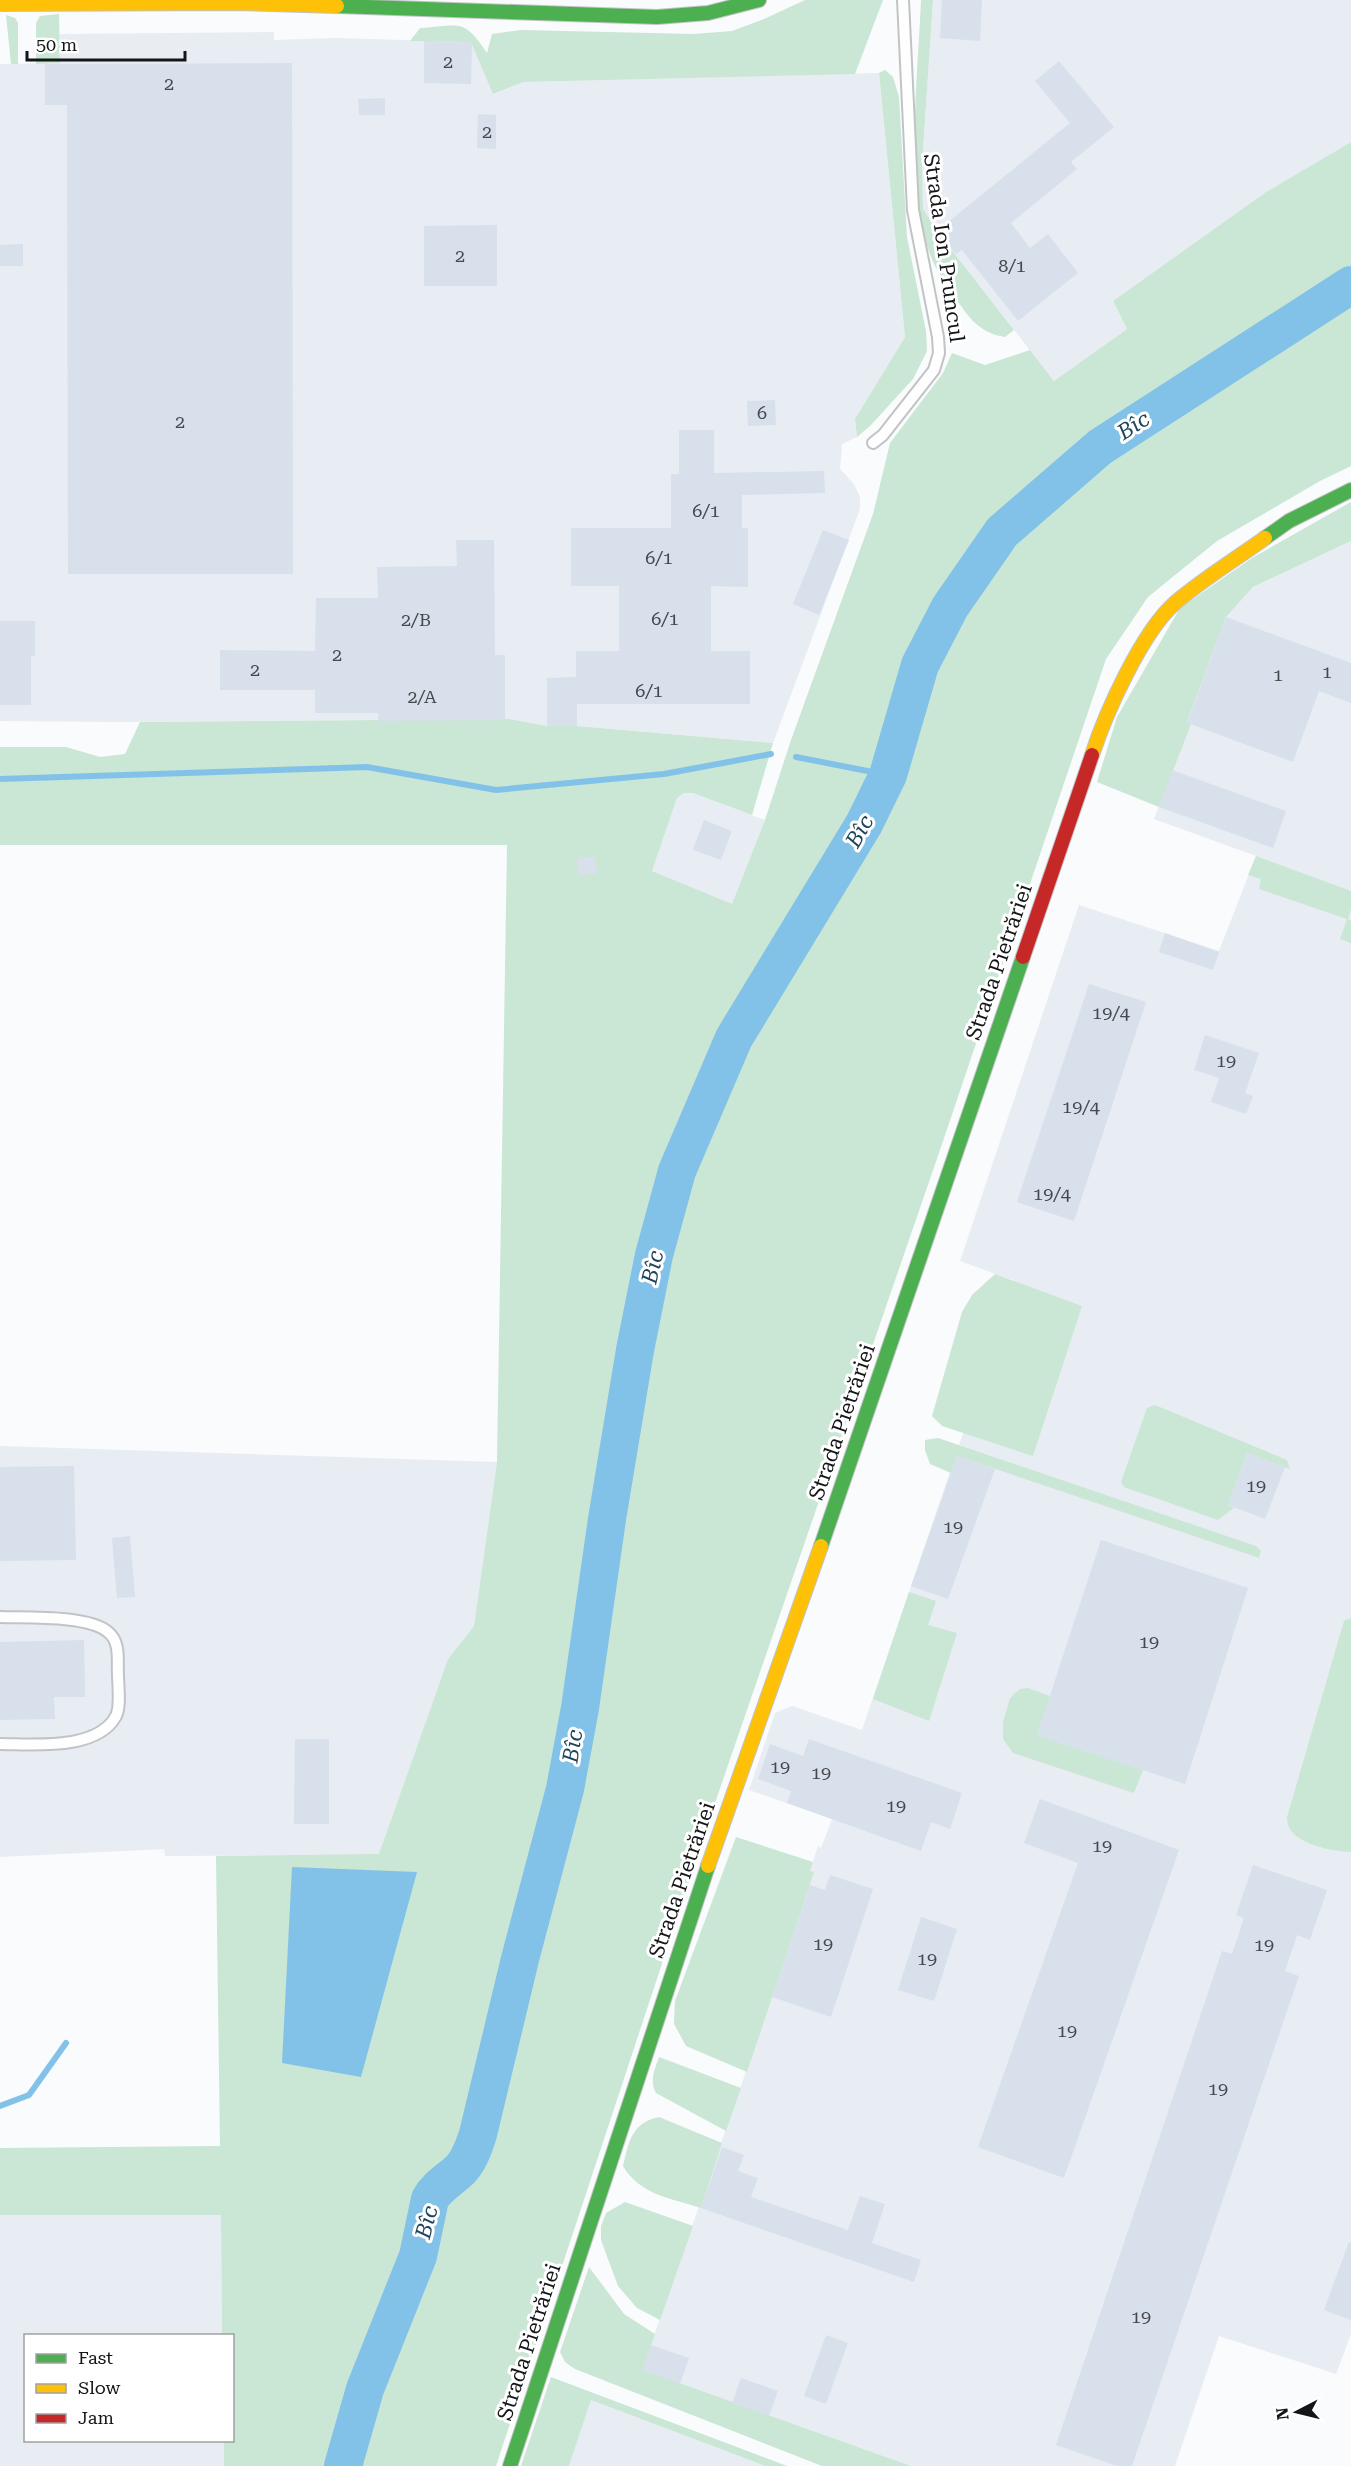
<svg xmlns="http://www.w3.org/2000/svg" width="1351" height="2466" font-family="'Roboto Serif',serif">
	<style>
		.built { fill: #e8edf3 }
		.green { fill: #cae6d4 }
		.water { fill: #83c2e8 }
		.lines { fill: none; stroke-linecap: round; stroke-linejoin: round }
		.stream { stroke: #83c2e8; stroke-width: 6 }
		.river { stroke: #83c2e8; stroke-width: 38 }
		.building { fill: #d8e0eb }
		.lane-casing { stroke: #c1c3c5; stroke-width: 14 }
		.fast-casing { stroke: #c1c3c5; stroke-width: 16 }
		.slow-casing { stroke: #c1c3c5; stroke-width: 16 }
		.jam-casing { stroke: #c1c3c5; stroke-width: 16 }
		.lane { stroke: #fefeff; stroke-width: 10 }
		.fast { stroke: #4caf50; stroke-width: 14 }
		.slow { stroke: #ffc107; stroke-width: 14 }
		.jam { stroke: #c62828; stroke-width: 14 }
		.labels { text-anchor: middle; stroke-width: 6; stroke-linejoin: round; paint-order: stroke }
		.number-label { font-size: 18px; fill: #45484d }
		.street-label { font-size: 21px; fill: #141518; stroke: #fff }
		.water-label { font-size: 22px; font-style: italic; fill: #1f455c; stroke: #fff }
	</style>
	<rect width="100%" height="100%" fill="#f9fbfd"/>
	<g class="built">
		<path d="M933 0H1351V142L1266 192 1113 301 1127 329 1054 381 937 231 923 210 922 165Z"/>
		<path d="M274 32V40L336 38 472 42 494 94 522 82 879 73 905 337 855 419 857 437 842 444 840 469 854 484 860 497V509L773 743 577 726H547L510 719 115 722 0 721V64L60 63V34Z"/>
		<path d="M1351 541V2334L1336 2374 1219 2336 1175 2466H911L642 2370 772 1997 813 1872 810 1871 818 1846 821 1848 832 1819 749 1790 775 1713 792 1706 862 1730 1015 1281 960 1261 1079 905 1219 951 1256 856 1154 819 1190 724 1187 722 1226 617 1253 587Z"/>
		<path d="M684 793H693L765 820 732 905 652 871 677 798Z"/>
		<path d="M0 1446 497 1462 474 1626 448 1659 379 1855 165 1856 164 1849 0 1857Z"/>
		<path d="M0 2215H221L222 2335 26 2336V2440L224 2441V2466H0Z"/>
		<path d="M591 2400 765 2466H569Z"/>
	</g>
	<g class="green">
		<path d="M805 0H883L855 74 523 82 493 94 471 42 410 41 420 28C460 26 463 17 487 53L492 34 521 30 694 34 732 31 764 19Z"/>
		<path d="M921 0H933L922 165 923 209 937 231 1014 330 1005 337C979 333 967 316 954 295 948 285 939 275 934 264 903 194 918 77 921 0Z"/>
		<path d="M59 14 60 63 36 64V23L40 16Z"/>
		<path d="M6 15 15 18 18 23V64H11Z"/>
		<path d="M885 70 893 77 899 97 907 237 926 331 927 351 913 379 870 426 857 437 855 419 905 337 879 73Z"/>
		<path d="M1351 142V466L1320 481 1217 541 1148 597 1106 659 941 1147 717 1797 496 2466H224V2441L232 2440V2336L222 2335 221 2215H0V2148L220 2146 216 1856 379 1854 448 1659 474 1626 497 1462 507 845H0V747H66L100 757 125 754 140 722 510 719 547 726H577L773 743 752 815 693 793H684L677 798 652 871 732 904 765 820 791 740 873 514 890 443 943 373 952 353 985 365 1030 350 1054 381 1127 329 1113 301 1266 192Z"/>
		<path d="M1351 502V541L1253 587 1226 617 1187 722 1191 724 1159 807 1097 782 1117 717 1180 608 1252 558Z"/>
		<path d="M1256 856 1351 891V909L1348 919 1351 921V943L1340 939 1347 919 1259 889 1261 879 1248 875Z"/>
		<path d="M995 1274 1082 1306 1033 1456 942 1426 932 1416 962 1312 972 1295Z"/>
		<path d="M1155 1405 1287 1460 1290 1469 1247 1453 1228 1505 1234 1508 1218 1520 1124 1487 1121 1482 1147 1408Z"/>
		<path d="M938 1438 1256 1546 1261 1551 1259 1558 957 1456 951 1473 930 1464 925 1450V1440Z"/>
		<path d="M909 1592 936 1601 928 1625 957 1633 929 1721 873 1699Z"/>
		<path d="M1351 1618V1851L1349 1852C1328 1850 1286 1843 1287 1817L1344 1621Z"/>
		<path d="M1028 1688 1050 1696 1037 1735 1143 1770 1134 1793 1013 1753 1003 1739V1722L1010 1698 1020 1689Z"/>
		<path d="M736 1837 813 1862 810 1871 814 1872 747 2072 686 2046 674 2024 675 2001Z"/>
		<path d="M659 2057 741 2088 726 2131 656 2093C649 2081 655 2069 659 2057Z"/>
		<path d="M659 2117 722 2143 701 2208C671 2198 640 2195 623 2166 629 2142 631 2123 659 2117Z"/>
		<path d="M625 2202 693 2226 660 2320 637 2308 618 2286 601 2240V2226L606 2213Z"/>
		<path d="M589 2267 624 2314 655 2334 643 2370 911 2466H822L575 2369 565 2362 560 2352Z"/>
		<path d="M551 2377 787 2466H765L591 2400 569 2466H521Z"/>
	</g>
	<path class="water" d="M292 1867 417 1872 361 2077 282 2063Z"/>
	<g class="lines">
		<g class="stream">
			<path d="M796 757 888 775"/>
			<path d="M0 779 367 767 496 790 664 774 771 754"/>
			<path d="M0 2106 29 2095 66 2043"/>
		</g>
		<path class="river" d="M343 2466 365 2389 418 2256 430 2199C437 2186 451 2179 461 2169 470 2159 474 2146 478 2134L520 1959 565 1789 580 1708 607 1519 635 1350 654 1255 677 1171 734 1038 864 824 888 775 920 665 950 607 1002 532 1100 447 1351 285"/>
	</g>
	<g class="building">
		<path d="M942 0H982L980 41 940 38Z"/>
		<path d="M424 41 472 42 471 84 424 83Z"/>
		<path d="M1059 61 1114 127 1071 162 1077 169 1011 223 1030 248 1048 234 1078 273 1018 321 962 250 956 254 937 231 1070 123 1035 81Z"/>
		<path d="M292 63 293 574H68L67 105H45V64Z"/>
		<path d="M385 98V115H359L358 99Z"/>
		<path d="M478 114 496 115V149L477 148Z"/>
		<path d="M497 225V286H424V226Z"/>
		<path d="M23 244V266H0V245Z"/>
		<path d="M775 400 776 425 748 426 747 401Z"/>
		<path d="M679 430H714V473L824 471 825 493 742 495V528H748V587L711 586V651H750V704H577V726H547V678L576 677V651H619V586H571V528H671V474H679Z"/>
		<path d="M823 530 849 540 819 615 793 604Z"/>
		<path d="M456 540H494L495 655H505V720L378 721V713H315V690H220V650L315 651 316 598H378L377 567 457 566Z"/>
		<path d="M1226 617 1351 663V703L1319 691 1293 762 1187 723Z"/>
		<path d="M0 621H35V656H31V705H0Z"/>
		<path d="M1172 770 1286 811 1273 848 1159 807Z"/>
		<path d="M704 820 732 831 721 860 693 850Z"/>
		<path d="M577 857H596L597 874 578 875Z"/>
		<path d="M1165 933 1219 952 1213 970 1159 952Z"/>
		<path d="M1089 984 1146 1002 1074 1221 1017 1202Z"/>
		<path d="M1205 1035 1259 1053 1245 1093 1253 1096 1246 1114 1211 1102 1219 1078 1194 1070Z"/>
		<path d="M1247 1453 1285 1467 1265 1519 1228 1505Z"/>
		<path d="M957 1456 995 1469 948 1599 911 1586Z"/>
		<path d="M74 1466 76 1560 0 1561V1467Z"/>
		<path d="M130 1536 135 1597 117 1598 112 1538Z"/>
		<path d="M1101 1540 1248 1588 1185 1784 1037 1735Z"/>
		<path d="M84 1640 85 1697H54L55 1719 0 1720V1642Z"/>
		<path d="M295 1739H329V1824H294Z"/>
		<path d="M809 1739 962 1793 950 1829 931 1822 921 1851 787 1803 791 1791 758 1779 770 1744 803 1756Z"/>
		<path d="M1040 1799 1179 1850 1064 2178 978 2147 1078 1863 1024 1843Z"/>
		<path d="M1253 1865 1327 1890 1310 1940 1297 1935 1285 1971 1299 1976 1132 2466H1117L1056 2445 1222 1951 1232 1954 1244 1918 1236 1915Z"/>
		<path d="M830 1875 873 1889 831 2017 772 1997 810 1885 825 1890Z"/>
		<path d="M921 1917 957 1929 934 2001 898 1990Z"/>
		<path d="M722 2147 744 2155 738 2171 758 2178 751 2197 848 2230 860 2196 885 2204 872 2243 921 2260 914 2282 701 2208Z"/>
		<path d="M1349 2242 1351 2243V2320L1324 2310Z"/>
		<path d="M826 2335 848 2343 826 2404 804 2396Z"/>
		<path d="M651 2345 689 2358 680 2384 642 2370Z"/>
		<path d="M741 2378 778 2391 769 2416 732 2403Z"/>
	</g>
	<g class="lines">
		<g class="lane-casing">
			<g id="lane">
				<path d="M873 443 883 435 934 370 939 353 938 337 913 210 903 0"/>
				<path d="M0 1617C26 1618 89 1615 108 1632 121 1642 117 1661 118 1675 118 1686 121 1706 116 1716 97 1751 33 1744 0 1744"/>
			</g>
		</g>
		<g class="fast-casing">
			<g id="fast">
				<path d="M337 6 657 17 708 13 759 0"/>
				<path d="M1265 538 1289 521 1351 490"/>
				<path d="M821 1546 1023 957"/>
				<path d="M510 2466 708 1866"/>
			</g>
		</g>
		<g class="slow-casing">
			<g id="slow">
				<path d="M0 4 238 3 337 6"/>
				<path d="M1092 755C1106 712 1142 632 1175 603 1203 579 1236 559 1265 538"/>
				<path d="M708 1866 821 1546"/>
			</g>
		</g>
		<g class="jam-casing">
			<path id="jam" d="M1023 957 1092 755"/>
		</g>
		<use href="#lane" class="lane"/>
		<use href="#fast" class="fast"/>
		<use href="#slow" class="slow"/>
		<use href="#jam" class="jam"/>
	</g>
	<g class="labels">
		<g class="number-label">
			<text x="448" y="68">2</text>
			<text x="169" y="90">2</text>
			<text x="487" y="138">2</text>
			<text x="460" y="262">2</text>
			<text x="1012" y="272">8/1</text>
			<text x="762" y="419">6</text>
			<text x="180" y="428">2</text>
			<text x="706" y="517">6/1</text>
			<text x="659" y="564">6/1</text>
			<text x="665" y="625">6/1</text>
			<text x="416" y="626">2/B</text>
			<text x="337" y="661">2</text>
			<text x="255" y="676">2</text>
			<text x="1327" y="678">1</text>
			<text x="1278" y="681">1</text>
			<text x="649" y="697">6/1</text>
			<text x="422" y="703">2/A</text>
			<text x="1111" y="1019">19/4</text>
			<text x="1226" y="1067">19</text>
			<text x="1081" y="1113">19/4</text>
			<text x="1052" y="1200">19/4</text>
			<text x="1256" y="1492">19</text>
			<text x="953" y="1533">19</text>
			<text x="1149" y="1648">19</text>
			<text x="780" y="1773">19</text>
			<text x="821" y="1779">19</text>
			<text x="896" y="1812">19</text>
			<text x="1102" y="1852">19</text>
			<text x="823" y="1950">19</text>
			<text x="1264" y="1951">19</text>
			<text x="927" y="1965">19</text>
			<text x="1067" y="2037">19</text>
			<text x="1218" y="2095">19</text>
			<text x="1141" y="2323">19</text>
		</g>
		<g class="street-label">
			<text transform="translate(944 248) rotate(82)" y="7">Strada Ion Pruncul</text>
			<text transform="translate(999 962) rotate(-71)" y="7">Strada Pietrăriei</text>
			<text transform="translate(842 1422) rotate(-71)" y="7">Strada Pietrăriei</text>
			<text transform="translate(682 1880) rotate(-71)" y="7">Strada Pietrăriei</text>
			<text transform="translate(529 2342) rotate(-72)" y="7">Strada Pietrăriei</text>
		</g>
		<g class="water-label">
			<text transform="translate(1133 425) rotate(-33)" y="8">Bîc</text>
			<text transform="translate(859 831) rotate(-60)" y="8">Bîc</text>
			<text transform="translate(652 1267) rotate(-77)" y="8">Bîc</text>
			<text transform="translate(572 1746) rotate(-81)" y="8">Bîc</text>
			<text transform="translate(426 2222) rotate(-75)" y="8">Bîc</text>
		</g>
	</g>
	<rect x="24" y="2334" width="210" height="108" fill="#ffffff" stroke="#a1a1a3" stroke-width="1.5"/>
	<rect x="36" y="2354" width="30" height="9" fill="#4caf50" stroke="#a1a1a3" stroke-width="1.5"/>
	<text x="78" y="2364" font-size="18" fill="#141518">Fast</text>
	<rect x="36" y="2384" width="30" height="9" fill="#ffc107" stroke="#a1a1a3" stroke-width="1.5"/>
	<text x="78" y="2394" font-size="18" fill="#141518">Slow</text>
	<rect x="36" y="2414" width="30" height="9" fill="#c62828" stroke="#a1a1a3" stroke-width="1.5"/>
	<text x="78" y="2424" font-size="18" fill="#141518">Jam</text>
	<g transform="translate(1297 2412) rotate(263)" stroke="#ffffff" stroke-width="4.5" paint-order="stroke">
	<path d="M0-4.5L10 22L0 15L-10 22Z" fill="#141518"/>
	<text y="-9" font-size="16" font-weight="bold" text-anchor="middle" fill="#141518">N</text>
	</g>
	<path d="M27 51v9h158v-9" fill="none" stroke="#141518" stroke-width="3"/>
	<text x="36" y="51" font-size="18" fill="#141518" stroke="#ffffff" stroke-width="4.5" paint-order="stroke">50 m</text>
</svg>
